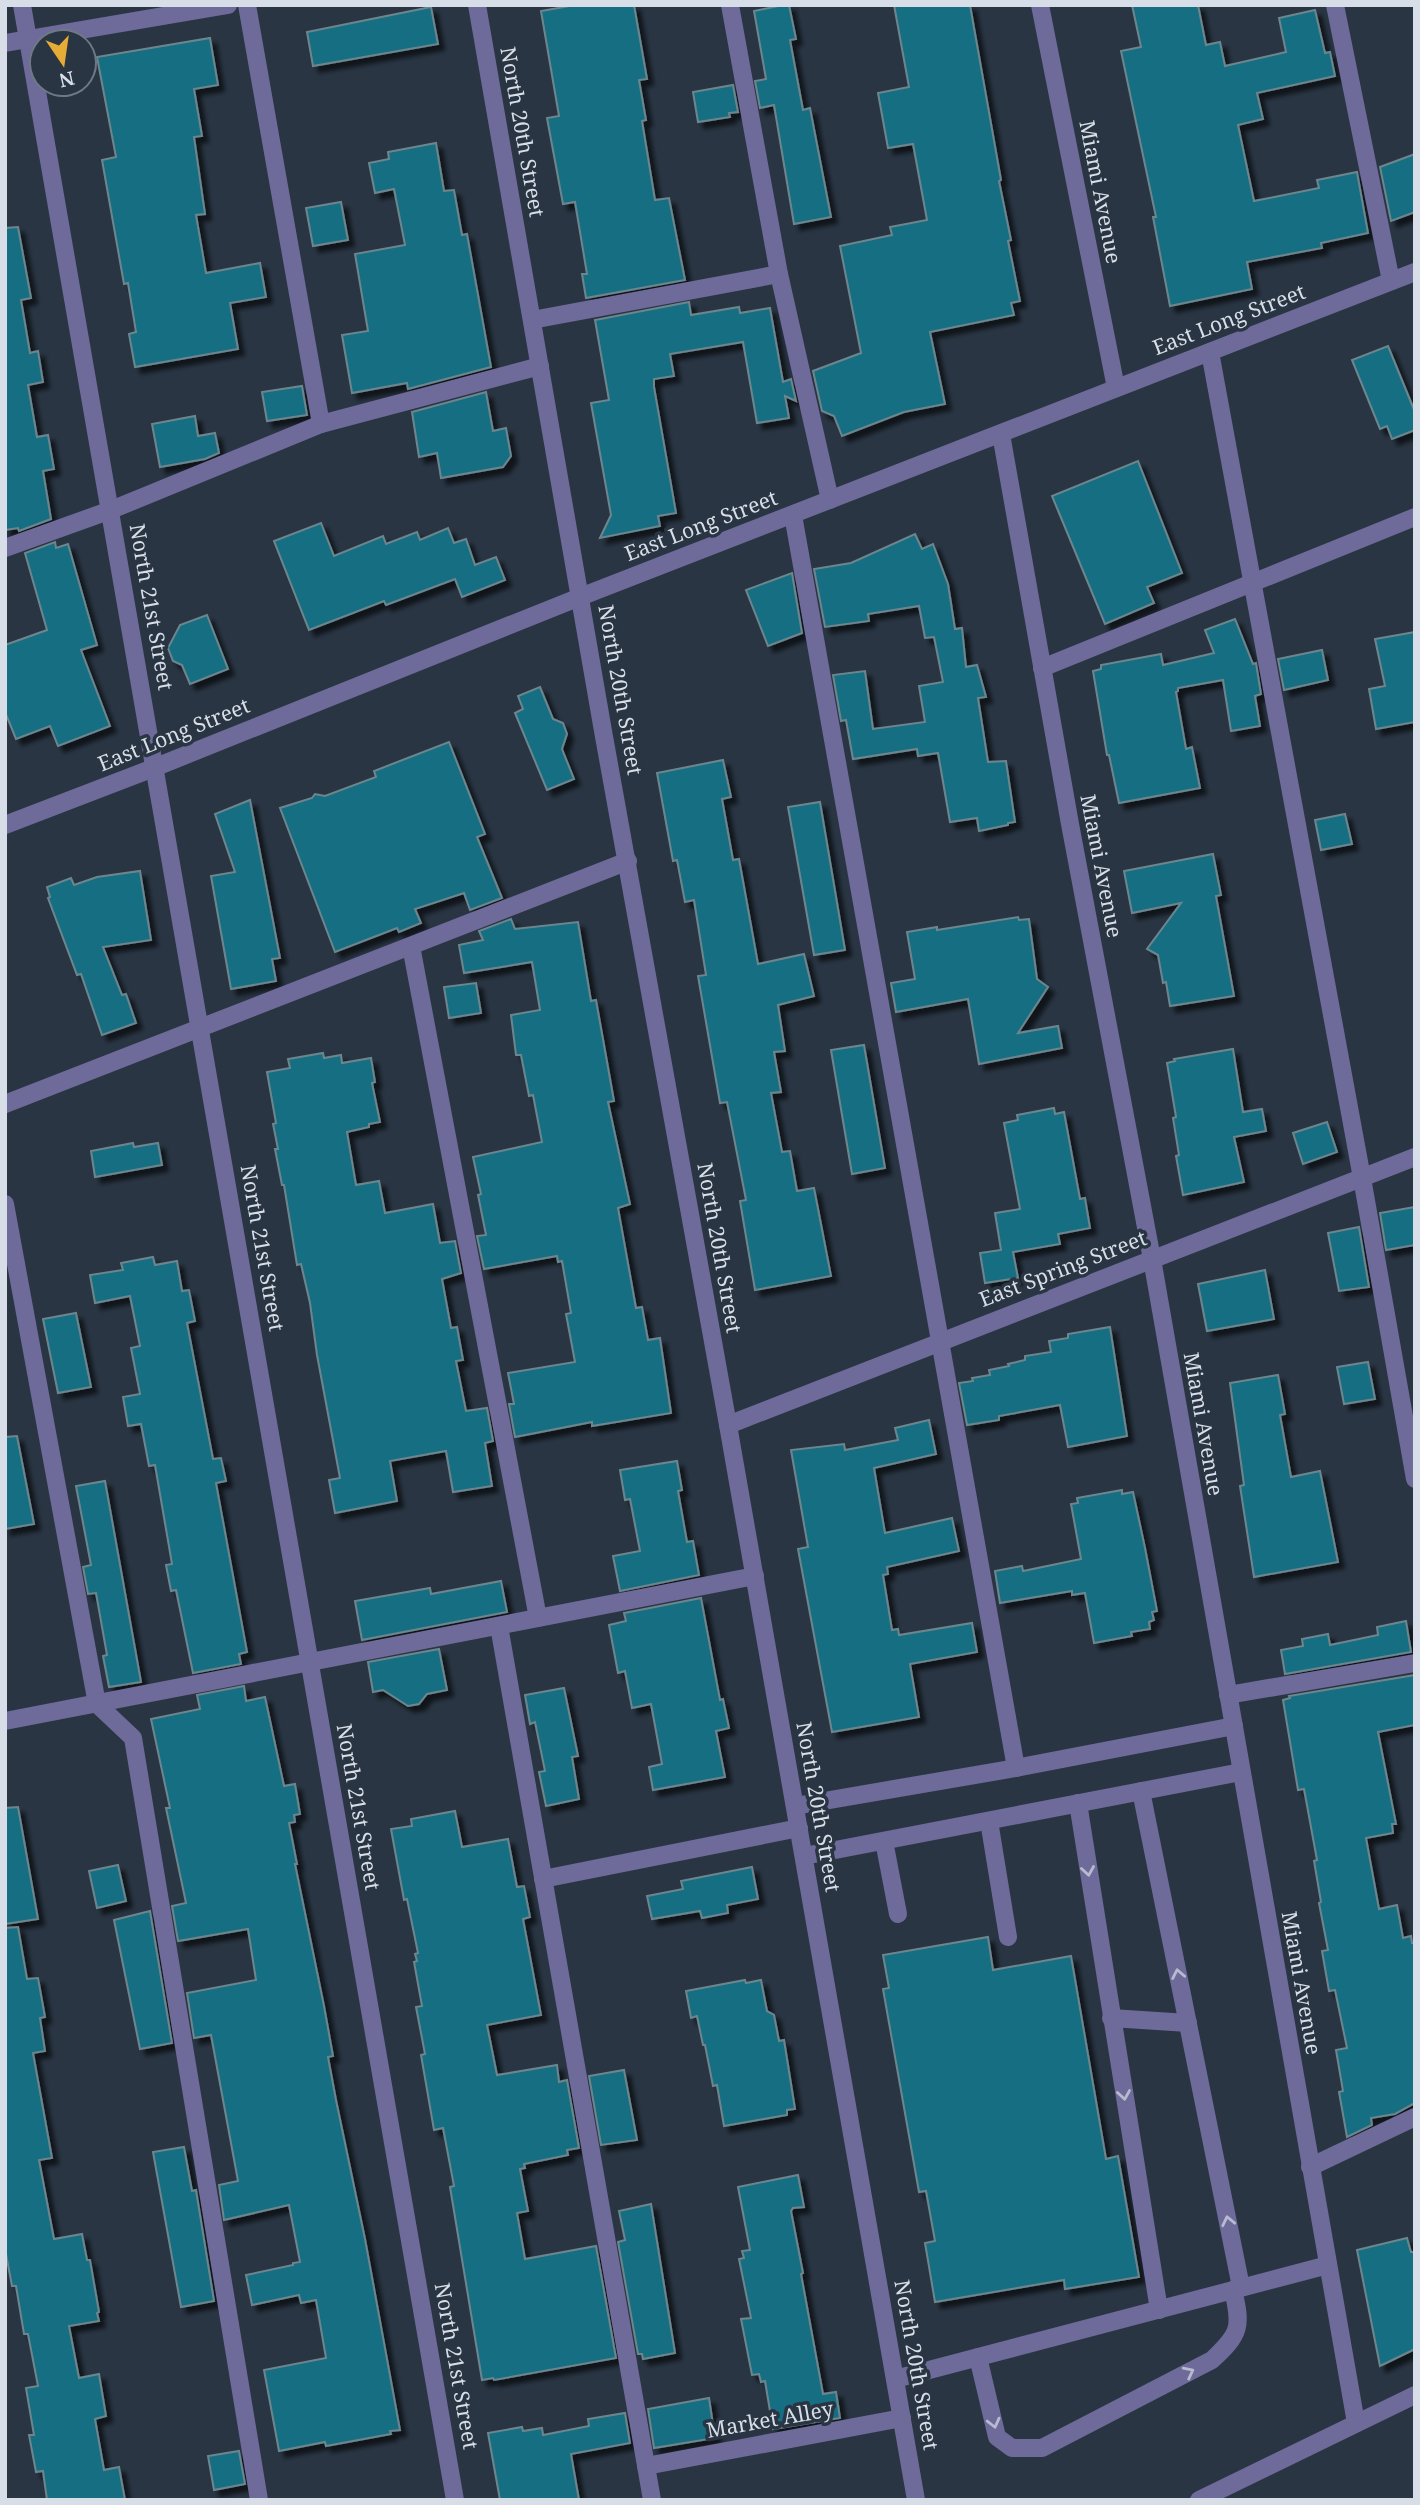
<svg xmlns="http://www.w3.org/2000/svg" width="1420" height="2505" font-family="'Noto Serif',serif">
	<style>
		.building { fill: #176e83; stroke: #6d868d; stroke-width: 2; filter: url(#shadow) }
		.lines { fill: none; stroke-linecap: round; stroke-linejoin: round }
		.minor { stroke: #6e6a9a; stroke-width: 18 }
		.oneway { stroke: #b8bbd0 }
		.labels { text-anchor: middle; stroke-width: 7; stroke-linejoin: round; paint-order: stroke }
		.street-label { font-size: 21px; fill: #d7dee7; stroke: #293543 }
	</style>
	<defs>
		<filter id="shadow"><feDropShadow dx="6" dy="6" stdDeviation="2" flood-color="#0009"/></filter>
	</defs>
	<rect width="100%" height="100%" fill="#293543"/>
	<g class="building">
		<path d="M575 5H634L647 79 639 80 646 120 642 121 655 200 669 198 685 280 586 298 582 274H587L575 202 563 204 547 118 559 116 541 11Z"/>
		<path d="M783 5H789L796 39 790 40 803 110 810 108 831 217 794 224 774 105 760 108 755 81 766 79 754 11Z"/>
		<path d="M894 5H970L1001 180 999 181 1011 240 1008 241 1020 301 1011 303 1014 315 930 332 945 404 904 412 842 436 834 416 822 411 813 371 861 353 840 246 892 235 890 227 927 220 913 144 888 148 878 93 909 87Z"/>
		<path d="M1132 5H1198L1206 45 1220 42 1225 66 1286 52 1279 18 1315 10 1325 53 1330 52 1335 76 1257 93 1263 119 1238 125 1254 201 1319 188 1317 180 1357 172 1368 233 1321 243 1322 248 1247 262 1252 289 1170 306 1153 217H1156L1121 51 1141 47Z"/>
		<path d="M431 7 438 44 313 66 307 32Z"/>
		<path d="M210 38 218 85 194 89 202 136 194 137 205 214 196 215 206 273 260 263 266 297 230 303 238 349 135 367 129 334 136 332 128 283 124 284 102 160 116 157 97 57Z"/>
		<path d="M733 85 738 112 729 113 730 117 698 122 693 92Z"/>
		<path d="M436 143 444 191 454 190 462 235 467 234 491 367 408 389 407 383 352 393 342 335 368 331 355 254 405 245 394 189 375 193 369 163 389 159 388 152Z"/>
		<path d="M1415 154V212L1391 221 1380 167Z"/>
		<path d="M341 202 348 240 313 246 306 208Z"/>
		<path d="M18 227 31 298 21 300 30 353 38 351 43 382 28 385 37 437 48 435 54 469 43 471 51 519 19 531 18 528 5 530V228Z"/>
		<path d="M689 302 691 315 739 307 740 313 770 308 783 382 791 379 796 401 785 396 789 418 757 423 743 342 670 354 674 376 654 379V387L676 513 658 516 660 526 600 538 611 515 591 403 609 400 595 320Z"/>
		<path d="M1388 346 1415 412V430L1392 439 1387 426 1380 429 1352 360Z"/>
		<path d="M302 386 307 415 267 421 262 392Z"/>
		<path d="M486 392 493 431 506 428 511 456 503 467 441 478 437 453 419 457 412 412Z"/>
		<path d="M195 416 198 436 215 433 219 453 205 459 160 467 152 424Z"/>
		<path d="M1138 461 1182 573 1147 587 1154 603 1105 624 1052 496Z"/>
		<path d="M321 523 334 556 383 536 386 544 417 532 420 540 448 528 454 543 466 539 475 565 496 557 505 580 462 597 455 579 386 605 384 601 309 630 274 541Z"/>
		<path d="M915 534 922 549 933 544 948 584 955 629 962 628 966 667 977 665 986 697 978 698 988 762 1006 761 1015 822 1008 823V825L979 831 977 818 950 822 938 753 918 756 917 749 853 759 846 720 841 721 833 675 865 671 873 729 925 722 919 686 943 682 934 637 925 638 919 606 868 614 869 621 825 627 814 569 851 563Z"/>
		<path d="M55 542 56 548 68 544 97 645 81 650 110 726 58 746 50 726 16 739 5 712V645L47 630 25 553Z"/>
		<path d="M792 573 802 633 768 646 746 590Z"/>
		<path d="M207 615 228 669 190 684 182 665 173 661 168 648 180 625Z"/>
		<path d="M1235 619 1253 664 1256 663 1261 694 1255 696 1260 726 1231 731 1223 680 1178 688V691L1176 692 1186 749 1192 747 1200 788 1119 803 1109 755H1107L1093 671 1101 669V665L1161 654 1163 665 1214 653 1205 630Z"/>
		<path d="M1415 632V722L1376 729 1369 689 1385 686 1375 639Z"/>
		<path d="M1322 650 1328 680 1284 690 1278 659Z"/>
		<path d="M540 687 553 719 563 723 567 734 562 749 574 779 547 790 515 713 523 709 518 696Z"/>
		<path d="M449 742 485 834 477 837 502 898 470 910 464 893 415 909 421 923 399 932 397 928 335 952 280 808 312 798 315 794 325 796 376 777 374 771Z"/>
		<path d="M723 760 731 797 722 799 733 860 739 859 758 964 804 954 814 996 778 1005 785 1051 774 1052 781 1092 771 1093 782 1152 790 1151 797 1191 814 1188 831 1276 755 1290 740 1201 746 1200 727 1102 720 1103 698 976 706 975 694 900 685 902 677 860 673 861 657 773Z"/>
		<path d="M250 800 280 958 272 959 276 981 231 989 211 876 235 872 215 814Z"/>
		<path d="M820 802 845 950 814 955 788 807Z"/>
		<path d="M1345 814 1352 844 1321 850 1315 820Z"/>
		<path d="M1213 854 1221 895 1216 896 1234 996 1170 1006 1166 982 1163 983 1158 955 1147 949 1181 903 1132 913 1124 871Z"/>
		<path d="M140 871 151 940 103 947 122 995 126 994 136 1023 102 1035 81 974 77 975 48 898 50 897 47 887 71 878 74 885 97 877Z"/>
		<path d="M1018 917 1019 920 1029 919 1037 979 1048 987 1018 1033 1058 1026 1062 1048 979 1064 968 999 896 1012 891 983 915 979 907 932 937 927V930Z"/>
		<path d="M511 919 515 929 578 922 591 1001 596 1000 614 1101 608 1102 630 1204 618 1208 636 1308 642 1307 648 1340 660 1338 671 1413 592 1426V1422L515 1437 509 1404H514L508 1373 575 1362 566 1314 571 1313 562 1261 558 1262 557 1256 484 1269 477 1236 486 1235 478 1195 481 1194 473 1157 542 1142 533 1095 529 1096 521 1055H516L511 1015 540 1010 532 962 464 973 459 945 483 940 479 931Z"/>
		<path d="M476 983 481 1013 449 1018 444 987Z"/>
		<path d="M864 1045 885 1168 852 1174 831 1050Z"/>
		<path d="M1233 1049 1243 1112 1262 1109 1266 1131 1234 1137 1244 1182 1183 1195 1176 1156 1179 1155 1173 1118 1176 1117 1167 1063 1175 1061 1174 1059Z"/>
		<path d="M323 1053 324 1058 341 1055 342 1063 371 1058 375 1082 372 1083 380 1122 369 1124V1127L347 1132 356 1185 379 1181 385 1213 433 1204 440 1243 455 1241 461 1273 442 1279 451 1328 457 1327 463 1360 456 1361 466 1411 487 1408 493 1441 485 1443 492 1486 453 1492 446 1451 390 1461 397 1501 335 1513 329 1480 340 1478 317 1355 310 1303 301 1264 297 1265 284 1185H282L275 1149H278L273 1124 276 1123 267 1072 290 1068 288 1059Z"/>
		<path d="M1054 1108 1055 1114 1064 1112 1080 1199 1085 1198 1090 1228 1058 1234 1060 1244 1013 1252 1018 1278 985 1283 980 1253 1001 1250 995 1213 1020 1209 1004 1123 1018 1120 1017 1115Z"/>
		<path d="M1327 1122 1337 1152 1303 1164 1293 1133Z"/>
		<path d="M133 1143 134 1147 158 1143 162 1165 95 1177 91 1151Z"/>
		<path d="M1415 1207V1245L1386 1250 1380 1213Z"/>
		<path d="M1359 1227 1369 1287 1339 1291 1328 1233Z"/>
		<path d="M153 1257 155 1265 177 1261 182 1291 189 1290 195 1321 187 1323 213 1459 221 1458 226 1481 216 1483 247 1652 239 1654 241 1664 193 1673 176 1590 171 1591 166 1565 172 1564 155 1465 149 1466 141 1424 128 1426 123 1397 140 1394 131 1348 140 1346 130 1296 95 1303 90 1275 123 1270 121 1263Z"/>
		<path d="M1265 1270 1274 1319 1207 1331 1198 1284Z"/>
		<path d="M76 1313 91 1387 58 1393 43 1319Z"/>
		<path d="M1110 1327 1127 1436 1068 1447 1060 1405 999 1416V1420L967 1425 959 1383 973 1381 972 1378 990 1375 989 1370 1009 1366 1008 1364 1025 1360V1356L1051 1352 1049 1341 1068 1338V1334Z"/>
		<path d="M1368 1362 1375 1399 1344 1404 1337 1367Z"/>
		<path d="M1278 1375 1285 1414 1280 1415 1291 1477 1320 1471 1338 1562 1254 1577 1240 1486 1244 1485 1230 1383Z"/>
		<path d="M929 1420 936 1454 874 1468 885 1533 952 1518 959 1551 887 1567 888 1574 883 1575 892 1630 898 1629 899 1635 972 1623 977 1652 910 1664 919 1717 832 1732 798 1549 808 1547 791 1450 844 1444 845 1450 898 1440 895 1428Z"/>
		<path d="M17 1436 34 1524 5 1529V1437Z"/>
		<path d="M677 1461 682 1490 678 1491 687 1542 693 1541 699 1575 620 1591 613 1556 640 1551 630 1499 625 1500 620 1470Z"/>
		<path d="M105 1481 141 1682 109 1687 103 1656 107 1655 96 1593 88 1594 83 1567 91 1565 76 1486Z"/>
		<path d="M1122 1490V1494L1133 1492 1145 1548 1157 1611 1152 1612 1154 1620 1149 1622 1150 1629 1131 1632 1132 1636 1094 1643 1085 1593 1072 1595V1591L1000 1603 995 1571 1022 1566 1023 1571 1081 1559 1071 1504 1078 1503 1077 1498Z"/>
		<path d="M501 1581 507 1612 362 1640 355 1601 430 1588 431 1594Z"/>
		<path d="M701 1598 720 1700 723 1699 729 1728 716 1731 725 1777 653 1790 649 1767 662 1764 651 1704 632 1708 625 1671 618 1673 609 1625 626 1621 624 1613Z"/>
		<path d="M1406 1621 1411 1652 1285 1674 1281 1650 1303 1646 1302 1639 1328 1634 1330 1645 1378 1635 1377 1627Z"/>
		<path d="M439 1649 447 1690 427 1694 419 1704 408 1706 383 1690 373 1692 368 1662Z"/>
		<path d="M1415 1675V1725L1378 1732 1396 1824H1392L1393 1833 1366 1838 1379 1909 1397 1905 1403 1938 1411 1936 1412 1943H1415V2103L1395 2114 1371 2118 1372 2125 1347 2137 1339 2092 1343 2091 1336 2050 1347 2048 1335 1990 1329 1991 1322 1951 1328 1950 1319 1903 1321 1902 1314 1861 1317 1860 1304 1789 1298 1790 1283 1700 1290 1698 1289 1696Z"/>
		<path d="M244 1686 246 1701 265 1697 284 1786 295 1784 300 1814 294 1815 295 1822 289 1823 297 1864H295L324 2006 333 2056 328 2057 336 2100 365 2239 400 2430 390 2431 391 2434 326 2446 325 2442 279 2451 264 2370 326 2358 316 2300 301 2303 299 2295 252 2305 246 2275 293 2265V2263L300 2262 289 2205 224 2220 219 2185 238 2181 211 2035 194 2038 187 1993 256 1980 248 1929 178 1941 172 1906 186 1903 166 1808H170L151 1719 200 1709 197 1695Z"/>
		<path d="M564 1688 578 1756 572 1757 579 1799 546 1806 539 1772 545 1771 535 1722 530 1724 525 1695Z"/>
		<path d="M18 1807 38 1919 5 1924V1808Z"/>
		<path d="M455 1811 462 1847 508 1839 517 1887 524 1886 530 1917 523 1919 541 2015 487 2025 497 2075 557 2065 559 2082 567 2080 579 2148 567 2150 568 2155 524 2164 525 2168 520 2169 528 2211 517 2213 525 2259 596 2246 616 2358 494 2380 493 2378 482 2380 450 2187 454 2186 443 2128 434 2130 421 2055 425 2054 416 2007 422 2006 414 1962 417 1961 415 1954 418 1953 407 1899 404 1900 391 1829 412 1826 411 1819Z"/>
		<path d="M118 1865 126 1901 97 1908 89 1871Z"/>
		<path d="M752 1867 758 1899 727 1905 728 1913 702 1918 700 1911 652 1919 647 1896 683 1889 681 1881Z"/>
		<path d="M150 1911 172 2043 140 2049 114 1920Z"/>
		<path d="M18 1927 27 1979 38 1978 45 2017 40 2018 45 2051 33 2053 52 2158 39 2160 54 2239 82 2234 87 2260H90L99 2312 97 2313 99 2321 69 2326 79 2378 99 2374 106 2416 95 2419 104 2470 119 2467 125 2500H47L43 2471 36 2472 29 2435H34L26 2388 38 2386 28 2334H24L16 2286H12L5 2249V1928Z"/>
		<path d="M988 1937 993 1970 1071 1956 1106 2159 1118 2156 1139 2277 1065 2289 1064 2280 935 2302 925 2243 935 2241 926 2191 919 2192 883 1989 889 1988 883 1955Z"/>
		<path d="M745 1980 746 1983 761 1980 767 2011 774 2015 779 2041 784 2040 795 2109 787 2110V2115L724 2126 717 2085 713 2086 705 2045H703L697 2016 691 2018 686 1991Z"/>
		<path d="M624 2070 637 2140 601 2145 589 2076Z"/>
		<path d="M184 2147 192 2191 196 2190 214 2301 181 2307 153 2152Z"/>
		<path d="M798 2175 804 2207 793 2208 791 2211 803 2273 801 2274 823 2394 836 2392 840 2418 773 2429 765 2381 761 2382 759 2374 752 2375 741 2319 751 2318 739 2259 744 2258 742 2251 750 2250 738 2187Z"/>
		<path d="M651 2204 675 2353 643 2359 642 2354H638L618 2242 625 2240 619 2211Z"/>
		<path d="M1407 2238 1411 2252H1415V2349L1380 2366 1357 2250Z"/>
		<path d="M709 2398 715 2438 654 2448 648 2409Z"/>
		<path d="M625 2413 630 2443 571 2454 579 2500H500L488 2433 522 2427 523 2431 542 2428 543 2435 589 2426 588 2419Z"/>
		<path d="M239 2451 245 2484 214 2490 208 2456Z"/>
	</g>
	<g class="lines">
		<g class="minor">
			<path d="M22 5 455 2500"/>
			<path d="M247 5 321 424"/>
			<path d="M477 5 603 731 728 1425 916 2500"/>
			<path d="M730 5 779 274 830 500"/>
			<path d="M1040 5 1116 388"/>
			<path d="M1335 5 1391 281"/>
			<path d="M5 43 228 5"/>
			<path d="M532 320 779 274"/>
			<path d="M1210 352 1362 1178 1415 1479"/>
			<path d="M1001 434 1070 824 1152 1259 1356 2423"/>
			<path d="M793 515 1016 1768"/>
			<path d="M5 548 111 510 321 424 540 366"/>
			<path d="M1042 668 1415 517"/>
			<path d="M5 825 156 767 580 597 1415 272"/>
			<path d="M411 946 538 1618"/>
			<path d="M5 1104 628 861"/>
			<path d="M5 1204 97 1704 133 1738 259 2500"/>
			<path d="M728 1425 1415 1157"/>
			<path d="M499 1626 652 2500"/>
			<path d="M1228 1695 1415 1663"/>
			<path d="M5 1721 755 1576"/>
			<path d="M1141 1791 1241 2287"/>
			<path d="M1078 1803 1159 2310"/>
			<path d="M795 1806 1016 1768 1234 1726"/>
			<path d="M989 1821 1008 1937"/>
			<path d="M884 1841 898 1914"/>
			<path d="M804 1856 1241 1772"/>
			<path d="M543 1879 799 1828"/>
			<path d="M1111 2018 1188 2023"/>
			<path d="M1310 2167 1415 2117"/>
			<path d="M978 2357 997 2437 1012 2448H1042L1212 2360C1240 2334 1242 2327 1233 2290"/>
			<path d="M895 2379 1328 2265"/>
			<path d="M646 2466 902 2418"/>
			<path d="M1199 2500 1415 2395"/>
		</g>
	</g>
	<defs><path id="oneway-chevron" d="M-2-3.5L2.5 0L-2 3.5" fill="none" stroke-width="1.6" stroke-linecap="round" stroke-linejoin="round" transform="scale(1.75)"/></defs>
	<g class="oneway">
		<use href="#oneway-chevron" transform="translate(1088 1871) rotate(81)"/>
		<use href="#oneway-chevron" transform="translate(1178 1974) rotate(-101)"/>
		<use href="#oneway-chevron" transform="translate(1124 2095) rotate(81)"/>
		<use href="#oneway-chevron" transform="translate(1228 2221) rotate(-102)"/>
		<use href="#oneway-chevron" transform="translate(1189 2372) rotate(-27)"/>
		<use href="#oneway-chevron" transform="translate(994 2423) rotate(76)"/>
	</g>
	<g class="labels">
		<g class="street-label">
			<text transform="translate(522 132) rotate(80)" y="7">North 20th Street</text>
			<text transform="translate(1100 192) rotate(79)" y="7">Miami Avenue</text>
			<text transform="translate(1229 320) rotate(-21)" y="7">East Long Street</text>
			<text transform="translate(701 526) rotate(-21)" y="7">East Long Street</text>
			<text transform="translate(151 607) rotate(80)" y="7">North 21st Street</text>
			<text transform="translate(620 690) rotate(80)" y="7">North 20th Street</text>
			<text transform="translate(174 735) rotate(-22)" y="7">East Long Street</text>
			<text transform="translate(1101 866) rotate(79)" y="7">Miami Avenue</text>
			<text transform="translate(262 1248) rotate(80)" y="7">North 21st Street</text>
			<text transform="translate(719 1248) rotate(80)" y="7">North 20th Street</text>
			<text transform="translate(1063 1269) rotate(-21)" y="7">East Spring Street</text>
			<text transform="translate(1203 1424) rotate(80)" y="7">Miami Avenue</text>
			<text transform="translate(358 1807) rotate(80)" y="7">North 21st Street</text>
			<text transform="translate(818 1807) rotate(80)" y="7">North 20th Street</text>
			<text transform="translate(1301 1983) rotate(80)" y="7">Miami Avenue</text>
			<text transform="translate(916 2365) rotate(80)" y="7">North 20th Street</text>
			<text transform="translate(456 2366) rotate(80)" y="7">North 21st Street</text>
			<text transform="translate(770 2420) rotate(-10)" y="7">Market Alley</text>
		</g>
	</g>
	<rect width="1420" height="2505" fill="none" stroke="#d7dee7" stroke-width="14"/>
	<g transform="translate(63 63) rotate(167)"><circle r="33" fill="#293543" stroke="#6f7985" stroke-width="2"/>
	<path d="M0-5L12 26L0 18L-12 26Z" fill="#e6ac36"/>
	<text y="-10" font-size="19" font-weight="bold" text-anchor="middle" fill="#d7dee7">N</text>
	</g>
</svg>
